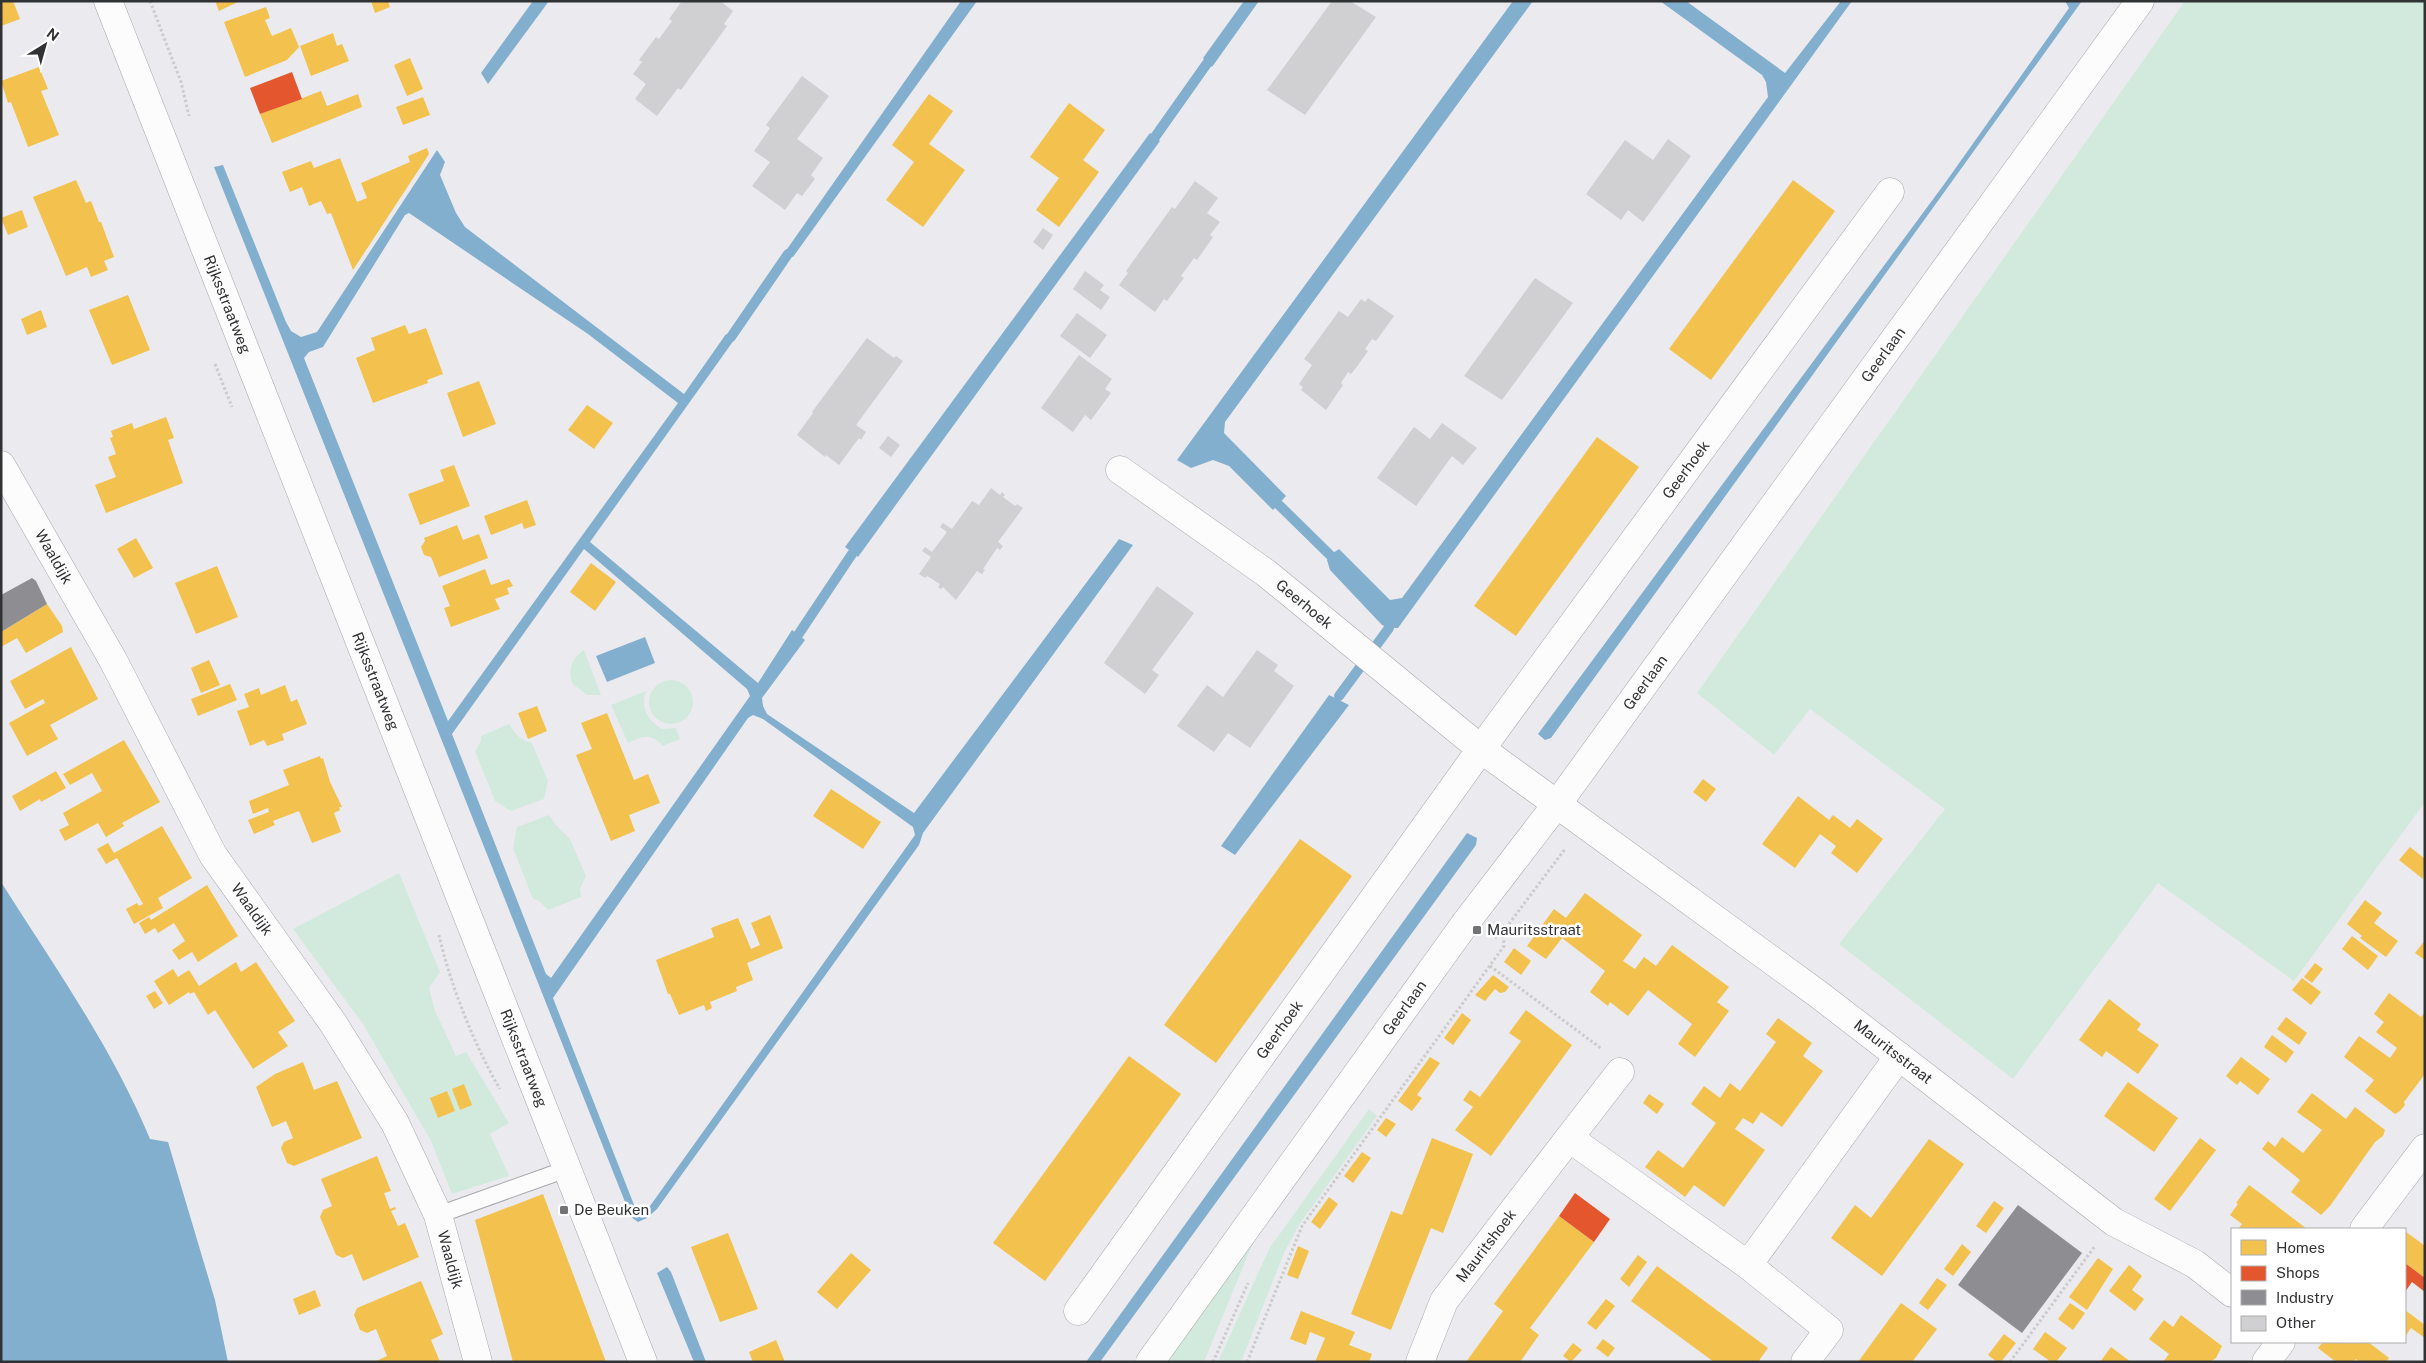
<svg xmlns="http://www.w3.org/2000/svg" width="2426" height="1363" font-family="'Public Sans',sans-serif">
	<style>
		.green { fill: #d2eadd }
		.water { fill: #83afcf; fill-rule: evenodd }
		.homes { fill: #f2c14e }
		.shops { fill: #e4572e }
		.industry { fill: #8d8d92 }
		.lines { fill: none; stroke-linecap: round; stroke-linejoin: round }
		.stream { stroke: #83afcf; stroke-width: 10 }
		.building { fill: #d0d0d2 }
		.lane-casing { stroke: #a7a7aa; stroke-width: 18 }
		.street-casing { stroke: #a7a7aa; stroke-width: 29 }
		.secondary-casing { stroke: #a7a7aa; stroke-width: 29 }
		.path { stroke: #cbcbcb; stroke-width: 3; stroke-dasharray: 2.5 2.5; stroke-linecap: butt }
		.lane { stroke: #fcfcfd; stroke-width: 16 }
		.street { stroke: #fcfcfd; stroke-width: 28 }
		.secondary { stroke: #fcfcfd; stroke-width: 28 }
		.poi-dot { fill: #727375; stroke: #fff; stroke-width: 2 }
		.labels { text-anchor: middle; stroke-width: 5; stroke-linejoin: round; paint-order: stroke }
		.street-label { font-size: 15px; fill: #313234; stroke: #fff }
		.poi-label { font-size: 15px; fill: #313234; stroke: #fff; text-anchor: start }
	</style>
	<rect width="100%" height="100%" fill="#ebebef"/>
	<g class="green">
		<path d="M2185 1H2425V802L2294 981 2158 883 2013 1079 1839 944 1945 809 1810 709 1774 755 1697 693Z"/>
		<path d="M584 650 601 695H587L572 683C568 669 571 659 584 650Z"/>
		<circle cx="671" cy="702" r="22"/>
		<path d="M646 691C640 708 648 720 662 729L676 728 680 739 663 746C651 733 643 736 628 743L611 705Z"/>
		<path d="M509 724C515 734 520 740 532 743L548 781 544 799 511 811 495 801 475 751 481 741V736Z"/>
		<path d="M549 815 555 824 570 839 586 876 580 889 581 897 548 910 539 901 533 899 513 848 517 827Z"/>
		<path d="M399 873 440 972 429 988 435 1011 456 1056 466 1052 509 1123 490 1134 509 1176 452 1194 431 1141 363 1024 293 929Z"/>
		<path d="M1369 1109 1377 1116 1299 1225 1284 1253 1241 1362H1218L1269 1249Z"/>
		<path d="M1256 1235 1204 1362H1169L1178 1344Z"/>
	</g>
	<g class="water">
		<path d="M533 1H549L488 84 481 73Z"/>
		<path d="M961 1H977L793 257 785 252Z"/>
		<path d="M1244 1H1259L1212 67 1203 58Z"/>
		<path d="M1513 1H1533L1225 422 1224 433 1286 496 1273 510 1229 466 1213 460 1191 468 1177 460Z"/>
		<path d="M1660 1H1686L1785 73 1841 1H1852L1406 617 1398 628H1389L1382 625 1330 570 1327 560 1330 555 1339 549 1390 600 1402 598 1768 97 1766 82 1762 75Z"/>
		<path d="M2065 1H2082L1551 738 1545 740 1538 734 1945 183 2069 8Z"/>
		<path d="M1150 133 1160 141 858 557 845 547Z"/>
		<path d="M437 150 445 162 440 175 456 213 465 227 684 394 726 334 734 340 590 542 758 683 792 630 805 640 762 698 763 706 767 714 914 813 1119 539 1133 545 923 833 919 845 657 1209 647 1218 638 1222 631 1217 214 167 223 165 286 322 291 331 301 337 317 332ZM409 213 588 334 678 403 448 721 304 358 309 352 323 347 405 215ZM584 549 747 689 750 696 551 978 546 974 452 734ZM753 715 763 719 913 827 915 835 650 1206 642 1211 636 1210 553 998 748 718Z"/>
		<path d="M645 637 655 663 607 682 596 656Z"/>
		<path d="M1329 695 1349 705 1235 855 1221 846Z"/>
		<path d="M1467 833 1477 838 1476 845 1100 1362H1086Z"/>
		<path d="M1 882C54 966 112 1047 150 1139L168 1142 215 1300 228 1362H1Z"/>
		<path d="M667 1267 671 1272 706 1362H694L657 1273Z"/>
	</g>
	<g class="homes">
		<path d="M1 1H13L20 19 1 26Z"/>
		<path d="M215 1H240L219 11Z"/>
		<path d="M371 1H388L390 7 375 13Z"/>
		<path d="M266 7 270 18 265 20 272 36 291 28 299 47 287 60 245 77 224 22Z"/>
		<path d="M333 33 337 46 342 44 349 61 311 76 300 46Z"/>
		<path d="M410 58 423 89 407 96 394 65Z"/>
		<path d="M39 67 48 89 41 91 59 135 28 147 11 102 8 103 1 81Z"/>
		<path d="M321 91 327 106 358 94 362 107 272 143 260 114Z"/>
		<path d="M929 94 953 111 929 144 965 170 923 227 886 200 914 162 892 145Z"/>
		<path d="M423 97 430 115 403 125 396 107Z"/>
		<path d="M1069 103 1105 130 1083 160 1099 172 1059 227 1036 210 1059 178 1030 157Z"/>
		<path d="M427 148 429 154 353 270 331 213 327 214 321 201 309 206 302 187 290 192 282 172 311 161 314 168 340 158 357 202 367 198 361 183 410 162 408 156Z"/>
		<path d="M76 180 86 203 91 201 99 222H101L114 257 104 261 108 270 91 277 87 267 66 276 33 197Z"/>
		<path d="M1793 180 1835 211 1711 380 1669 349Z"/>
		<path d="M22 210 28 227 8 235 1 218Z"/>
		<path d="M128 295 150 350 112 365 89 310Z"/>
		<path d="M41 310 47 327 27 335 21 319Z"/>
		<path d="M405 325 409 334 426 328 443 374 427 380 428 383 373 403 356 358 375 350 371 338Z"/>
		<path d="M479 381 496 424 463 437 447 393Z"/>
		<path d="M587 405 613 423 594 449 568 430Z"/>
		<path d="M166 417 174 438 168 440 183 483 106 513 95 485 116 477 108 457 116 454 110 438 113 437 111 431 132 423 134 429Z"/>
		<path d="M1597 437 1639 467 1516 636 1474 606Z"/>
		<path d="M454 465 470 506 420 525 408 494 444 481 440 470Z"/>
		<path d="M527 500 536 525 524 529 522 523 491 535 484 516Z"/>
		<path d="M457 525 463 540 479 534 488 558 439 577 431 557 424 555 421 547 425 541 424 538Z"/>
		<path d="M136 538 153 568 134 578 117 549Z"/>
		<path d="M591 563 616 582 595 611 570 592Z"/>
		<path d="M217 566 238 617 196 634 175 583Z"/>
		<path d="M485 569 491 585 509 579 513 586 507 588 509 594 495 599 500 609 451 627 444 608 450 606 442 586Z"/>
		<path d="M47 604 62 626 63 632 26 653 17 638 1 647V632Z"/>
		<path d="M71 647 98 699 50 725 58 739 27 756 9 723 45 703 43 699 25 709 10 681Z"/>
		<path d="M209 660 220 685 201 693 191 668Z"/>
		<path d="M230 684 237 700 198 716 191 699Z"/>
		<path d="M285 685 291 702 297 699 307 724 282 734 284 740 267 746 264 740 250 746 237 711 249 707 244 694 259 688 261 695Z"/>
		<path d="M537 706 547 731 528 739 518 713Z"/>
		<path d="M607 713 634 780 648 774 660 803 629 815 635 831 611 841 576 755 592 749 581 723Z"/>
		<path d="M124 740 160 802 122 823 124 826 106 837 98 823 65 841 59 830 69 825 63 813 102 791 92 773 70 785 63 774Z"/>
		<path d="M320 756 321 759 323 758 330 782 342 807H339L340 810 334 813 341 832 312 843 299 811 273 821 275 825 254 834 248 820 269 812 268 808 253 814 249 801 289 785 283 770Z"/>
		<path d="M56 771 66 788 41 802 40 799 20 811 12 796Z"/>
		<path d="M1703 779 1716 789 1706 802 1693 792Z"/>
		<path d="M831 789 881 822 863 849 813 816Z"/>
		<path d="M1798 796 1829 820 1833 815 1850 828 1857 819 1883 839 1857 873 1831 853 1836 846 1820 834 1795 868 1762 844Z"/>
		<path d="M162 826 192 878 158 898 163 908 134 924 126 909 137 903 139 906 143 904 117 858 106 864 97 849 108 843 114 853Z"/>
		<path d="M1300 839 1352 876 1216 1063 1164 1025Z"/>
		<path d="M2410 847 2425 859 2423 879 2399 860Z"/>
		<path d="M207 885 238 936 198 962 192 952 179 960 172 950 185 941 174 923 158 933 155 928 145 934 139 923 149 917 151 920Z"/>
		<path d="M1585 893 1642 935 1623 961 1635 969 1644 957 1656 966 1672 945 1729 987 1717 1002 1729 1011 1695 1057 1678 1044 1692 1024 1648 990 1628 1016 1610 1002 1608 1006 1590 992 1605 971 1562 938 1546 959 1527 946 1554 909 1566 918Z"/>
		<path d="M2365 900 2382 913 2374 923 2398 941 2386 957 2360 938 2362 936 2347 924Z"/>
		<path d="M770 915 783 948 747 963 753 980 736 987 737 991 710 1002 712 1008 706 1011 704 1005 679 1015 670 994H668L656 960 714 937 711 928 738 918 751 949 760 945 751 923Z"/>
		<path d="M2352 936 2378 956 2368 970 2342 949Z"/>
		<path d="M2425 940V960L2415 953Z"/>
		<path d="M1514 948 1531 961 1521 975 1504 962Z"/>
		<path d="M236 962 241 972 256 962 295 1021 278 1032 288 1046 253 1069 215 1010 208 1015 194 992 190 994 189 992 169 1005 154 981 173 969 178 977 189 970 199 986Z"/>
		<path d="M2315 963 2323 969 2312 983 2304 977Z"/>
		<path d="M1493 975 1509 987 1505 992 1500 993 1495 989 1485 1001 1475 995Z"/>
		<path d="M2302 978 2321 992 2311 1005 2292 990Z"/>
		<path d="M155 991 163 1003 154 1009 146 996Z"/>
		<path d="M2389 993 2421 1017 2425 1012V1074L2404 1102 2405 1105 2400 1111 2395 1114 2365 1091 2374 1080 2344 1057 2359 1036 2390 1058 2397 1048 2376 1032 2384 1022 2374 1014Z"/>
		<path d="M2109 999 2141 1024 2137 1030 2159 1045 2138 1074 2106 1051 2102 1057 2079 1040Z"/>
		<path d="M1526 1010 1572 1045 1491 1156 1455 1130 1473 1107 1463 1100 1470 1090 1480 1097 1521 1041 1509 1033Z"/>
		<path d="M1462 1013 1471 1020 1453 1045 1444 1038Z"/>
		<path d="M2286 1017 2307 1033 2299 1045 2277 1029Z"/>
		<path d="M1778 1018 1812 1043 1803 1056 1823 1071 1782 1127 1761 1112 1753 1124 1743 1118 1735 1129 1765 1150 1724 1207 1694 1185 1685 1197 1645 1167 1658 1150 1683 1168 1716 1123 1691 1104 1704 1086 1720 1098 1730 1083 1740 1091 1776 1042 1766 1034Z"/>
		<path d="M2272 1035 2294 1052 2286 1063 2264 1047Z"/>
		<path d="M1129 1056 1181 1094 1045 1281 993 1243Z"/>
		<path d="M1430 1057 1440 1063 1417 1095 1422 1098 1412 1111 1398 1101Z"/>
		<path d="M2241 1057 2270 1079 2258 1095 2240 1081 2237 1085 2226 1076Z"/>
		<path d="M303 1062 314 1090 337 1081 362 1138 294 1166 287 1163 281 1148 284 1142 293 1138 286 1121 272 1127 256 1087 275 1074Z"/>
		<path d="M2128 1082 2178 1118 2154 1152 2104 1116Z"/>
		<path d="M464 1084 472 1105 460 1110 452 1089Z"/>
		<path d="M447 1091 455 1111 438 1118 430 1098Z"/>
		<path d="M2312 1093 2346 1119 2355 1107 2385 1130 2383 1136 2375 1142 2330 1206 2321 1215 2291 1192 2300 1180 2262 1149 2268 1141 2275 1147 2282 1137 2303 1153 2322 1130 2297 1112Z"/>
		<path d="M1649 1094 1664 1104 1657 1114 1643 1103Z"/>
		<path d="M1386 1118 1396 1124 1386 1137 1377 1130Z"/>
		<path d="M1432 1138 1473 1154 1443 1233 1431 1228 1391 1330 1351 1314 1391 1211 1402 1215Z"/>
		<path d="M2200 1138 2216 1150 2170 1211 2154 1199Z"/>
		<path d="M1929 1139 1964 1164 1882 1276 1831 1238 1855 1205 1871 1218Z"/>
		<path d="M1362 1152 1371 1158 1353 1183 1344 1176Z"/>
		<path d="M377 1156 391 1191 384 1193 390 1209 395 1207 396 1209 391 1211 398 1226 405 1223 419 1257 363 1281 352 1254 343 1258 336 1255 320 1217 323 1210 332 1206 321 1179Z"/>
		<path d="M2249 1185 2260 1193 2307 1229H2238L2242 1224 2230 1215 2238 1204 2236 1203Z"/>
		<path d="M543 1194 606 1362H513L475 1220Z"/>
		<path d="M1329 1197 1338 1204 1320 1229 1311 1222Z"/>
		<path d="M1994 1201 2004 1208 1986 1233 1976 1226Z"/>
		<path d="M1559 1216 1594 1242 1530 1328 1539 1335 1520 1362H1466L1503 1311 1494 1304Z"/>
		<path d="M2405 1231 2425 1246V1278L2405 1263Z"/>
		<path d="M728 1233 758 1309 720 1322 691 1247Z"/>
		<path d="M1962 1244 1971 1252 1953 1276 1944 1269Z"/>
		<path d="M1298 1246 1309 1251 1298 1279 1287 1275Z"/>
		<path d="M851 1253 871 1270 837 1309 817 1292Z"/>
		<path d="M1638 1255 1647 1262 1629 1287 1620 1279Z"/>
		<path d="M2098 1258 2113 1269 2087 1310 2069 1297Z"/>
		<path d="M2129 1265 2142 1276 2132 1290 2144 1299 2135 1311 2109 1291Z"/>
		<path d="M1657 1266 1768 1348 1758 1362H1714L1631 1301Z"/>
		<path d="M1937 1278 1947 1285 1928 1310 1919 1303Z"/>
		<path d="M421 1281 443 1334 431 1340 440 1362H374L387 1356 376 1329 367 1333 360 1330 354 1315 357 1308Z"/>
		<path d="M315 1290 321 1306 299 1315 293 1299Z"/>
		<path d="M1606 1299 1615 1306 1596 1330 1587 1323Z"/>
		<path d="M1901 1303 1937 1329 1912 1362H1858Z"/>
		<path d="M2070 1303 2085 1313 2073 1330 2058 1319Z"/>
		<path d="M2405 1310 2425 1325V1338L2411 1328 2405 1337Z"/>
		<path d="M1301 1311 1355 1332 1349 1345 1372 1354 1369 1362H1315L1325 1338 1310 1332 1306 1345 1290 1339Z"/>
		<path d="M2181 1315 2222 1346 2216 1358 2210 1362H2163L2169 1354 2149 1339 2164 1320 2173 1327Z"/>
		<path d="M2045 1332 2067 1348 2056 1362H2051L2033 1349Z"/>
		<path d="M2004 1334 2016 1343 2001 1362H1997L1988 1355Z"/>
		<path d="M1603 1339 1615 1348 1608 1357 1596 1348Z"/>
		<path d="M776 1340 785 1362H753L749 1352Z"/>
		<path d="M2323 1342H2368L2389 1358 2386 1362H2360L2356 1359 2353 1362H2336L2318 1348Z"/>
		<path d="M1573 1343 1582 1350 1571 1362 1563 1356Z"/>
		<path d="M2111 1347 2131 1362H2100Z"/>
	</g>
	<g class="shops">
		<path d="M292 72 302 99 260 114 250 88Z"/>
		<path d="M1575 1193 1610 1219 1594 1242 1559 1216Z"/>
		<path d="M2405 1263 2425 1278V1292L2412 1282 2405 1292Z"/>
	</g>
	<g class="industry">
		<path d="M32 578 36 581 47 604 1 632V595Z"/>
		<path d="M2018 1205 2082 1253 2022 1333 1958 1285Z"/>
	</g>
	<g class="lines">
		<g class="stream">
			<path d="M1155 137 1208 62"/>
			<path d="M731 337 788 254"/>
			<path d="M1278 504 1330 555"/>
			<path d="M798 635 852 554"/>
			<path d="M1339 696 1389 628"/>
		</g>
	</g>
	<g class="building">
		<path d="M682 1H720L733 11 724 24 727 26 681 90 678 88 657 116 635 99 646 84 633 74 642 62 639 60 656 37 659 39 672 21 669 19Z"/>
		<path d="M1332 1H1350L1376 17 1305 115 1267 90Z"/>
		<path d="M802 76 829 96 797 139 823 158 811 175 815 179 802 196 797 193 785 210 752 186 770 162 754 151 770 128 766 125Z"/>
		<path d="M1668 139 1691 156 1643 222 1628 210 1621 220 1586 194 1625 140 1653 160Z"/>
		<path d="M1195 181 1218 198 1207 213 1220 222 1210 235 1213 237 1197 260 1194 258 1181 276 1184 278 1167 301 1164 299 1155 312 1119 285 1128 273 1126 271 1172 207 1175 209Z"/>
		<path d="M1043 228 1053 235 1043 250 1033 242Z"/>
		<path d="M1085 271 1104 285 1100 290 1110 297 1101 310 1073 289Z"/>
		<path d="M1535 278 1573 303 1502 400 1464 376Z"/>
		<path d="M1368 298 1394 316 1376 341 1372 339 1365 349 1368 351 1356 368 1351 374 1348 372 1341 383 1343 385 1326 410 1301 390 1303 387 1299 384 1312 365 1304 359 1339 311 1348 317 1361 299 1365 302Z"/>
		<path d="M1077 313 1107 335 1090 358 1060 336Z"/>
		<path d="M867 338 894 358 896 356 903 361 856 425 866 432 861 440 859 438 839 465 826 455 825 457 797 435 813 413 812 412Z"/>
		<path d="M1079 355 1112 379 1105 389 1111 393 1091 420 1085 415 1073 432 1041 408Z"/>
		<path d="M1442 423 1477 448 1463 465 1452 456 1416 506 1377 478 1414 427 1430 439Z"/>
		<path d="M888 436 900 445 891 457 879 448Z"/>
		<path d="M991 488 1000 495 1002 492 1005 495 1003 497 1015 506 1017 504 1023 508 998 542 1003 546 1000 550 997 548 983 569 985 570 982 574 977 571 956 600 943 587 941 589 938 587 940 584 927 576 925 578 919 574 931 557 922 551 925 547 932 552 947 532 940 527 943 523 952 529 972 501 979 505Z"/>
		<path d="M1157 586 1194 613 1152 670 1159 675 1145 694 1104 663Z"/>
		<path d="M1257 650 1278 665 1274 671 1294 686 1250 748 1228 733 1214 752 1177 726 1207 685 1223 697Z"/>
	</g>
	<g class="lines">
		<g class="lane-casing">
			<path id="lane" d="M438 1215 567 1169"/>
		</g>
		<g class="street-casing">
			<g id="street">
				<path id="s1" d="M1 465 113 660 213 855 333 1023 395 1123 438 1215 478 1362"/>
				<path id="s2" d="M1120 470 1266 573 1481 749 1818 994 2114 1222 2195 1264 2232 1293"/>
				<path d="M1569 1138 1620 1072"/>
				<path d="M2364 1229 2425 1148"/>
				<path id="s3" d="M1078 1311 1481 749 1890 192"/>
				<path id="s4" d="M1420 1362 1444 1301 1569 1138 1748 1265"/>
				<path d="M1805 1362 1829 1330 1748 1265 1899 1056"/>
				<path d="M2266 1362 2281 1342"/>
			</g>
		</g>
		<g class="secondary-casing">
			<g id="secondary">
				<path id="s5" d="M108 1 643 1362"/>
				<path id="s6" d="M1150 1362 1467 921 1566 792 2140 1"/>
			</g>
		</g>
		<g class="path">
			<path d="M150 1 181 82 189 116"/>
			<path d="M215 364 232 407"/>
			<path d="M439 935C450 984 475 1047 500 1089"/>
			<path d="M1495 938 1503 932 1565 849"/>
			<path d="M1490 966 1602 1049"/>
			<path d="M1213 1362 1248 1283"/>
			<path d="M1247 1362 1302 1226 1504 946 1503 932"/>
			<path d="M2010 1362 2095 1246"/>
		</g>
		<use href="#lane" class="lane"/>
		<use href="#street" class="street"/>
		<use href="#secondary" class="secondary"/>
	</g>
	<g class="poi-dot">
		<rect x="1472" y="925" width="10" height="10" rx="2.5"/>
		<rect x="559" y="1205" width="10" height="10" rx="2.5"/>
	</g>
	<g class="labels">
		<g class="street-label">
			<text dy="5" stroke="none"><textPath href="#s5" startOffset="326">Rijksstraatweg</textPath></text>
			<text dy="5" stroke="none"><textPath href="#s6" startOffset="1246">Geerlaan</textPath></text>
			<text dy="5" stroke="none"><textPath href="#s3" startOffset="1038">Geerhoek</textPath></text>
			<text dy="5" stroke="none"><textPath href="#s1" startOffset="106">Waaldijk</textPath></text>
			<text dy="5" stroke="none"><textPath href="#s2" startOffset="228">Geerhoek</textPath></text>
			<text dy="5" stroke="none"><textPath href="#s5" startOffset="731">Rijksstraatweg</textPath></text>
			<text dy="5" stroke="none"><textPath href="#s6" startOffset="841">Geerlaan</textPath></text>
			<text dy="5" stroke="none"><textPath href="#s1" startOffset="511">Waaldijk</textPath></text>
			<text dy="5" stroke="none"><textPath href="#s6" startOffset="436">Geerlaan</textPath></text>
			<text dy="5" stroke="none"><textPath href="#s3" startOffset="346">Geerhoek</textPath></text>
			<text dy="5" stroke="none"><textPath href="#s2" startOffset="968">Mauritsstraat</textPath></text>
			<text dy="5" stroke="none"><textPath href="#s5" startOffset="1136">Rijksstraatweg</textPath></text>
			<text dy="5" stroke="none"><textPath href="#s4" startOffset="135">Mauritshoek</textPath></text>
			<text dy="5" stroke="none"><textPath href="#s1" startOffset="916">Waaldijk</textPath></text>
		</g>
		<g class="poi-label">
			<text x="1487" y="935">Mauritsstraat</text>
			<text x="574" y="1215">De Beuken</text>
		</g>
	</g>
	<rect width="2426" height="1363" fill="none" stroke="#313234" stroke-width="5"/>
	<rect x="2231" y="1228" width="175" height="115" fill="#ffffff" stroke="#adadae"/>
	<rect x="2241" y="1240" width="25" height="15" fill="#f2c14e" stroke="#adadae"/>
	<text x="2276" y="1253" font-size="15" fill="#313234">Homes</text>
	<rect x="2241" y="1266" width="25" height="15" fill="#e4572e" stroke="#adadae"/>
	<text x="2276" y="1278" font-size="15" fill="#313234">Shops</text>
	<rect x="2241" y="1290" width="25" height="15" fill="#8d8d92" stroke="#adadae"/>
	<text x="2276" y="1303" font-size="15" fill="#313234">Industry</text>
	<rect x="2241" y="1316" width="25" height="15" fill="#d0d0d2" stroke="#adadae"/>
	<text x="2276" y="1328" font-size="15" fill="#313234">Other</text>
	<g transform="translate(45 45) rotate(37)" stroke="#ffffff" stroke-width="4" paint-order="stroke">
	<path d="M0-4L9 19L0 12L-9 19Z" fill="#313234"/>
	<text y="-8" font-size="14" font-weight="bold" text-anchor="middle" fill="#313234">N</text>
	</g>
</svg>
